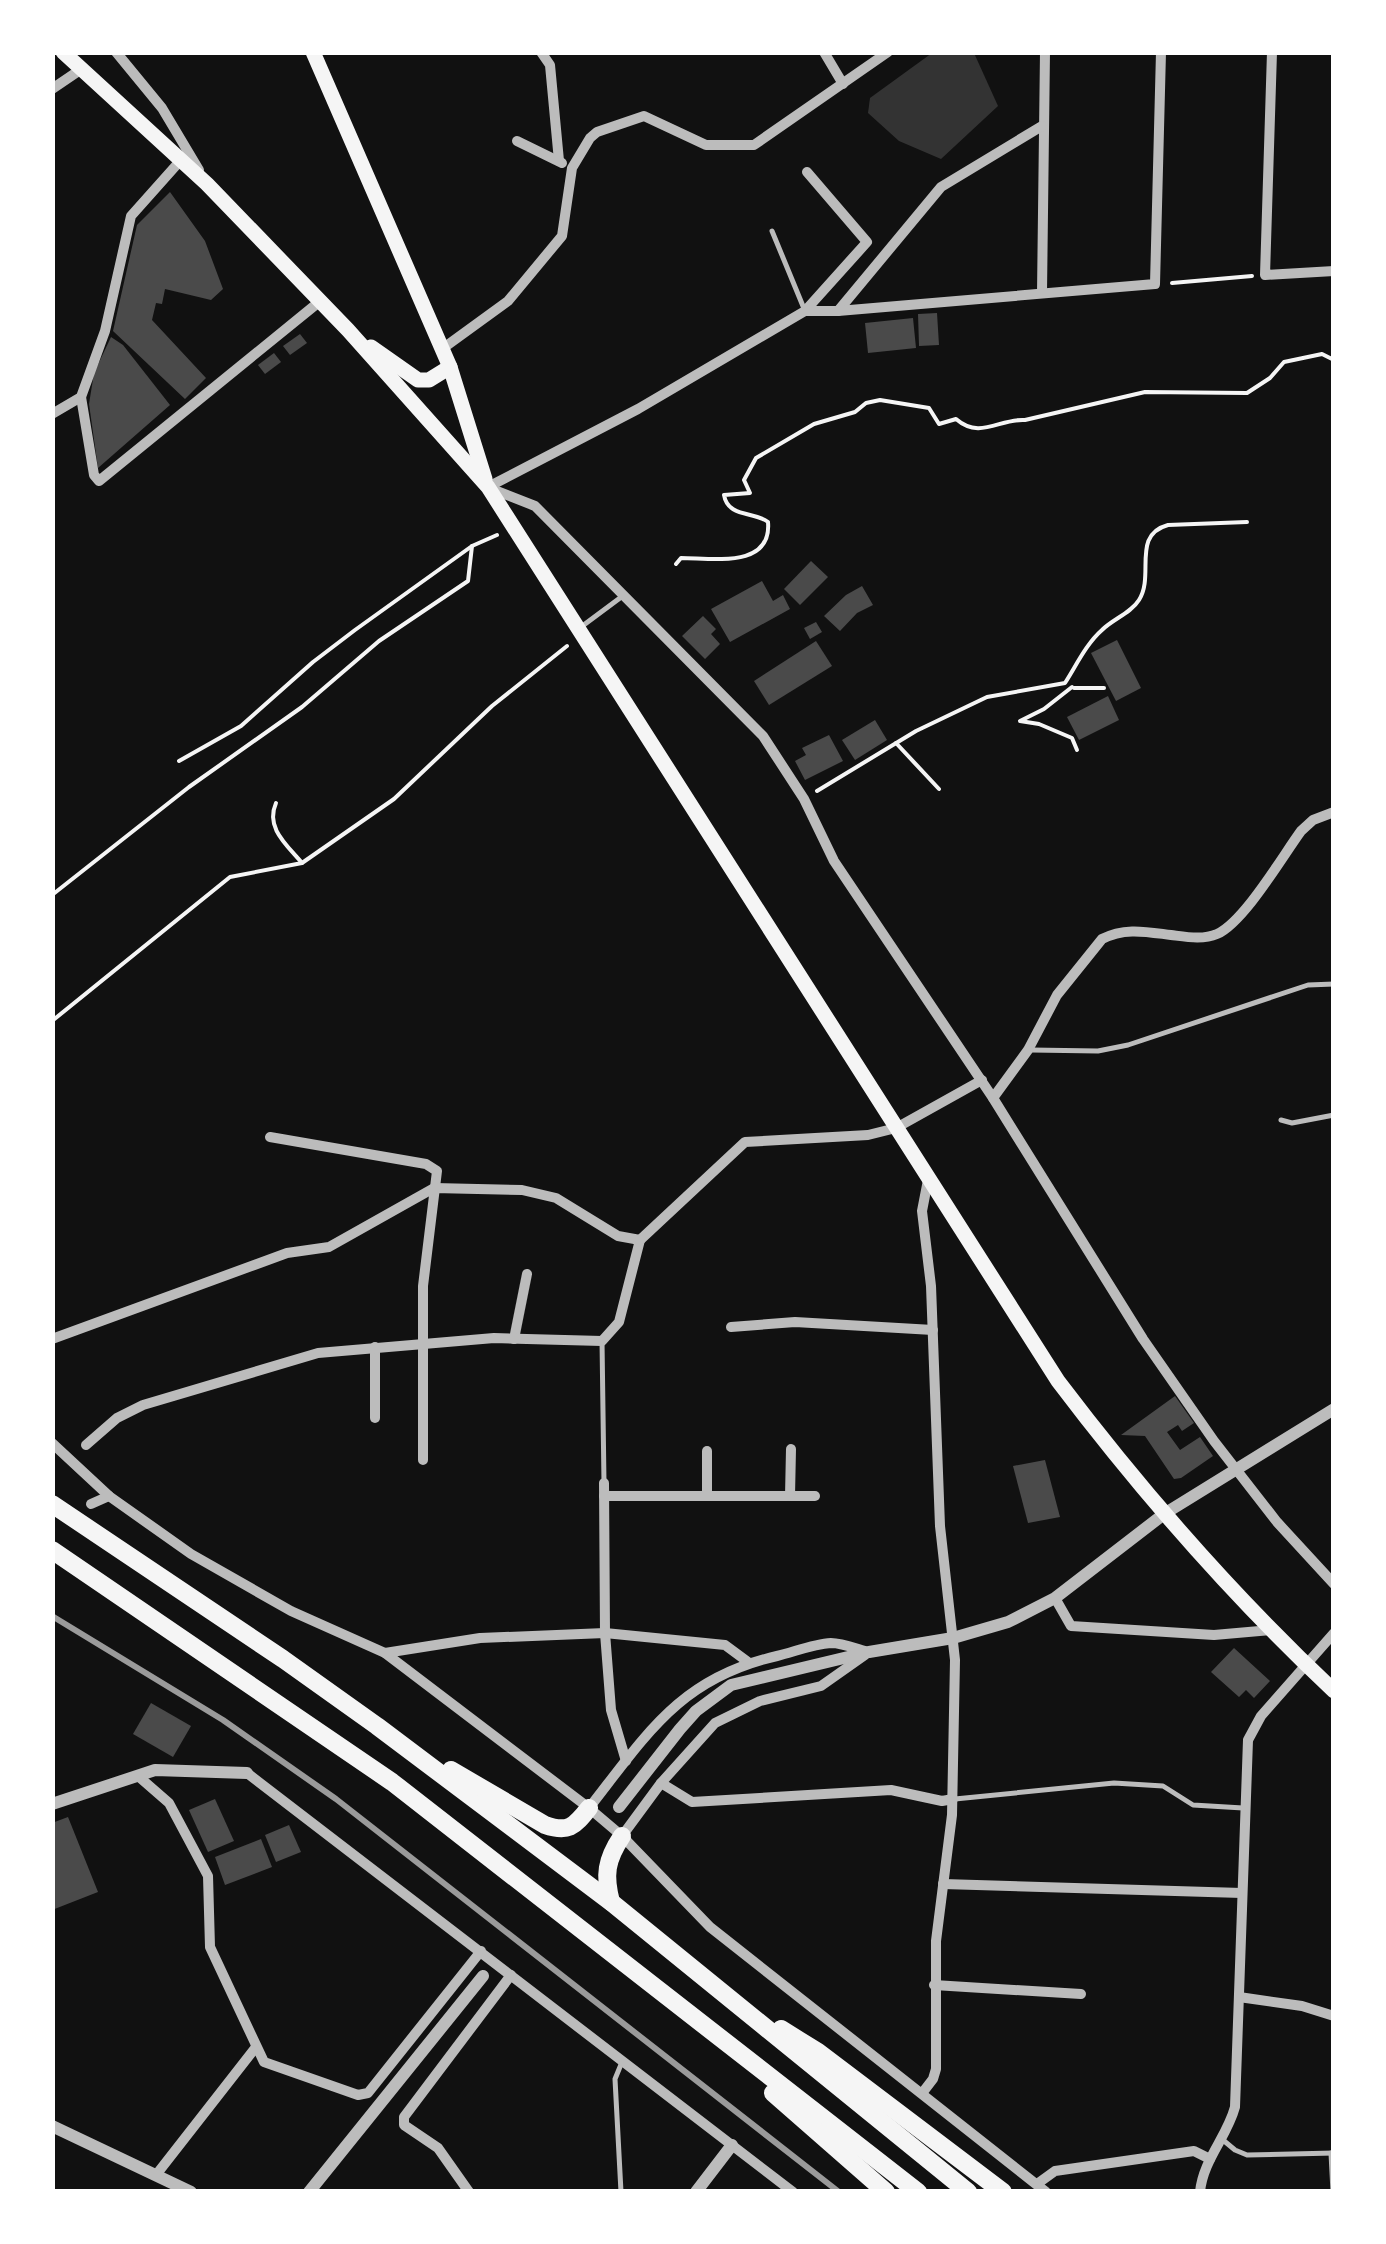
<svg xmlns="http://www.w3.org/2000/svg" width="1386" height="2244" font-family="Inter,sans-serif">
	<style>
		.water { fill: #333 }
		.building { fill: #4a4a4a }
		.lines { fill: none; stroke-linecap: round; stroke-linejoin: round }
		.path { stroke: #f5f5f5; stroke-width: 4 }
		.service { stroke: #bcbcbc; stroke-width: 5 }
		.minor { stroke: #bcbcbc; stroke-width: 10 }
		.tertiary { stroke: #bcbcbc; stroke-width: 12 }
		.secondary { stroke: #f5f5f5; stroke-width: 15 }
		.trunk { stroke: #f5f5f5; stroke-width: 18 }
		.rail { stroke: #9a9a9a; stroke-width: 6 }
	</style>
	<rect width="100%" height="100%" fill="#111"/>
	<path class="water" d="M932 53H974L998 106 941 159 899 141 868 113 870 98Z"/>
	<g class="building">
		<path d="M170 192 205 241 223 289 211 300 165 289 162 304 156 303 152 320 206 378 185 399 113 331 137 225Z"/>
		<path d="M937 313 939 345 919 346 918 314Z"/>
		<path d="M913 318 916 348 868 353 865 323Z"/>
		<path d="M300 334 307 343 290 355 283 346Z"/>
		<path d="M111 337 123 345 170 405 98 468 89 404 94 373Z"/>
		<path d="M274 353 281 362 265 374 258 365Z"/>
		<path d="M811 561 828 577 800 605 784 589Z"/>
		<path d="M762 581 773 601 783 595 790 609 730 642 711 609Z"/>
		<path d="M862 586 873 605 857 613 840 631 824 616 846 595Z"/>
		<path d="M703 616 716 629 711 634 720 644 705 659 682 636Z"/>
		<path d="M816 622 822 632 810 639 804 628Z"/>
		<path d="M1117 640 1141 688 1116 701 1091 653Z"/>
		<path d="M816 641 832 666 769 705 754 681Z"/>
		<path d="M1108 696 1119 720 1079 740 1067 717Z"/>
		<path d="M875 720 887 740 855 760 842 740Z"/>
		<path d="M829 735 843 761 805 780 795 761 806 755 802 748Z"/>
		<path d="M1175 1396 1194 1423 1182 1431 1178 1425 1167 1432 1180 1450 1200 1437 1213 1456 1181 1478 1174 1479 1145 1436 1121 1435Z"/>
		<path d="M1045 1460 1060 1517 1028 1523 1013 1466Z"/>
		<path d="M1234 1648 1270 1681 1254 1698 1246 1690 1239 1697 1211 1672Z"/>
		<path d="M151 1703 191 1726 173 1757 133 1734Z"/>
		<path d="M215 1799 234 1841 208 1852 189 1810Z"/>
		<path d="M68 1817 98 1892 52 1910V1823Z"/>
		<path d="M289 1825 301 1852 276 1862 265 1835Z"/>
		<path d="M261 1839 272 1867 225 1885 215 1857Z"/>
	</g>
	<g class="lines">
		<g class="path">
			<path d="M1172 283 1252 276"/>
			<path d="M676 564 681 558C712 558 772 569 768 522 754 511 728 518 724 495L750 493 744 480 756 458 814 424 855 412 866 403 880 400 929 408 939 424 956 419C980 440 1000 418 1025 420L1145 392 1247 393 1270 378 1284 362 1322 354 1334 360"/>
			<path d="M1072 687 1044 709 1020 721 1039 724 1072 738 1077 750"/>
			<path d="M1074 688H1104"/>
			<path d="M896 743 939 789"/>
			<path d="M179 761 241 726 313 662 355 630 472 546 497 535"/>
			<path d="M817 791 916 731 987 697 1065 683C1076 666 1086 644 1102 630 1113 619 1131 613 1139 600 1155 575 1131 535 1168 525L1247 522"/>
			<path d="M276 803C265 828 287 845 302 863"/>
			<path d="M52 895 189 787 302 707 379 641 468 581 472 546"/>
			<path d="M52 1021 230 877 302 863 394 799 492 706 567 646"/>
		</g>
		<g class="service">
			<path d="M772 231 805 311"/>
			<path d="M581 627 624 595"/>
			<path d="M1031 1050 1098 1051 1128 1045 1308 985 1334 984"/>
			<path d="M1281 1120 1292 1123 1334 1115"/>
			<path d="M602 1341 604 1483"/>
			<path d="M955 1799 1114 1783 1163 1786 1193 1805 1243 1808"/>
			<path d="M1223 2140 1235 2150 1247 2155 1334 2153"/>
			<path d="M1331 2153 1333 2192"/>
			<path d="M621 2192 615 2079 622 2062"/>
		</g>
		<g class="minor">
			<path d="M116 52 162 108 199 170"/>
			<path d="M541 52 550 65 559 161"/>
			<path d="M824 52 843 84"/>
			<path d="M1272 52 1265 275 1334 271"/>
			<path d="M52 89 80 70"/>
			<path d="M517 141 562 163"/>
			<path d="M1042 293 1045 52"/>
			<path d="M805 311 867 242 807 172"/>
			<path d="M838 311 941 187 1042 126"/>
			<path d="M442 349 508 301 562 236 572 168 590 138 597 132 644 116 706 145H754L888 52"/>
			<path d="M81 397 94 475 99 481 319 302"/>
			<path d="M52 414 81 397 105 331 131 216 180 161"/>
			<path d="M488 487 638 409 805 311H838L1155 284 1161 52"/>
			<path d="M489 488 535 506 763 736 804 799 834 861 993 1098 1143 1339 1214 1441 1277 1522 1334 1584"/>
			<path d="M993 1098 1028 1050 1057 995 1102 939C1125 927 1147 932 1171 935 1187 937 1203 940 1217 934 1244 922 1282 857 1301 831L1313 820 1334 812"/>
			<path d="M270 1137 426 1164 437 1171 423 1286V1460"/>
			<path d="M731 1327 795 1322 933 1330"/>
			<path d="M52 1339 287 1253 329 1247 434 1188 522 1190 556 1198 618 1236 640 1240 745 1142 868 1135 896 1128 982 1080"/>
			<path d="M514 1339 527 1274"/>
			<path d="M375 1347V1418"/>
			<path d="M52 1443 109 1496 191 1554 291 1611 385 1653 589 1808 622 1836 710 1927 1046 2192"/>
			<path d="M86 1445 117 1418 143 1405 318 1353 494 1338 602 1341 619 1322 640 1240"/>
			<path d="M707 1451V1496"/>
			<path d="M604 1483 605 1633 611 1710 626 1761"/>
			<path d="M604 1496H815"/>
			<path d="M790 1496 791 1449"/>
			<path d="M91 1504 109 1496"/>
			<path d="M1055 1598 1071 1626 1214 1635 1271 1630"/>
			<path d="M385 1653 480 1638 605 1633 725 1645 748 1662"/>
			<path d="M247 1773 793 2192"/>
			<path d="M138 1776 169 1803 208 1876 210 1947 264 2062 358 2095 368 2093 481 1951"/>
			<path d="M661 1783 692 1802 891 1790 942 1801 953 1799"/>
			<path d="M589 1808C647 1734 680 1678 777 1656 794 1652 813 1644 831 1643 842 1643 857 1649 868 1652"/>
			<path d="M622 1836 661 1783 715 1723 760 1701 821 1686 865 1655"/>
			<path d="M943 1884 1242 1893"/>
			<path d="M934 1985 1081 1994"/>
			<path d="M1239 1997 1302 2006 1334 2016"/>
			<path d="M923 2092 933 2079 936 2069V1941L952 1815 955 1660 940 1526 931 1286 922 1211 928 1180"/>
			<path d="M156 2175 256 2047"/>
			<path d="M1037 2184 1055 2171 1194 2151 1210 2159"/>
			<path d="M469 2192 438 2148 404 2125V2117L511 1975"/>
			<path d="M1200 2192C1203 2160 1227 2137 1235 2107L1248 1740 1261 1716 1334 1633"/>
		</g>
		<g class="tertiary">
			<path d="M52 1804 155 1770 247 1773"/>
			<path d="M619 1807 680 1729 696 1711 731 1685 869 1652 953 1638 1008 1622 1055 1598 1164 1514 1334 1409"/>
			<path d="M52 2126 191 2192"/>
			<path d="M309 2192 483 1976"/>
			<path d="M696 2192 732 2145"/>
		</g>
		<g class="secondary">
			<path d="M63 52 207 184 348 330 488 487 1058 1381C1142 1492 1233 1596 1334 1691"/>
			<path d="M313 52 450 367 485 479"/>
			<path d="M371 347 418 380H429L450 367"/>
		</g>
		<g class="trunk">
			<path d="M52 1504 283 1659 377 1726 611 1902 968 2192"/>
			<path d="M52 1550 392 1782 918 2192"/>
			<path d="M451 1770 545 1825C568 1833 574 1827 589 1808"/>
			<path d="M611 1902C604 1875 606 1860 622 1836"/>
			<path d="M781 2029 818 2052 1003 2192"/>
			<path d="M773 2093 886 2192"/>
		</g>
		<path class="rail" d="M52 1616 223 1720 336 1799 839 2192"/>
	</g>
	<rect width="1386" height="2244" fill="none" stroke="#ffffff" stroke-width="110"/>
</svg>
